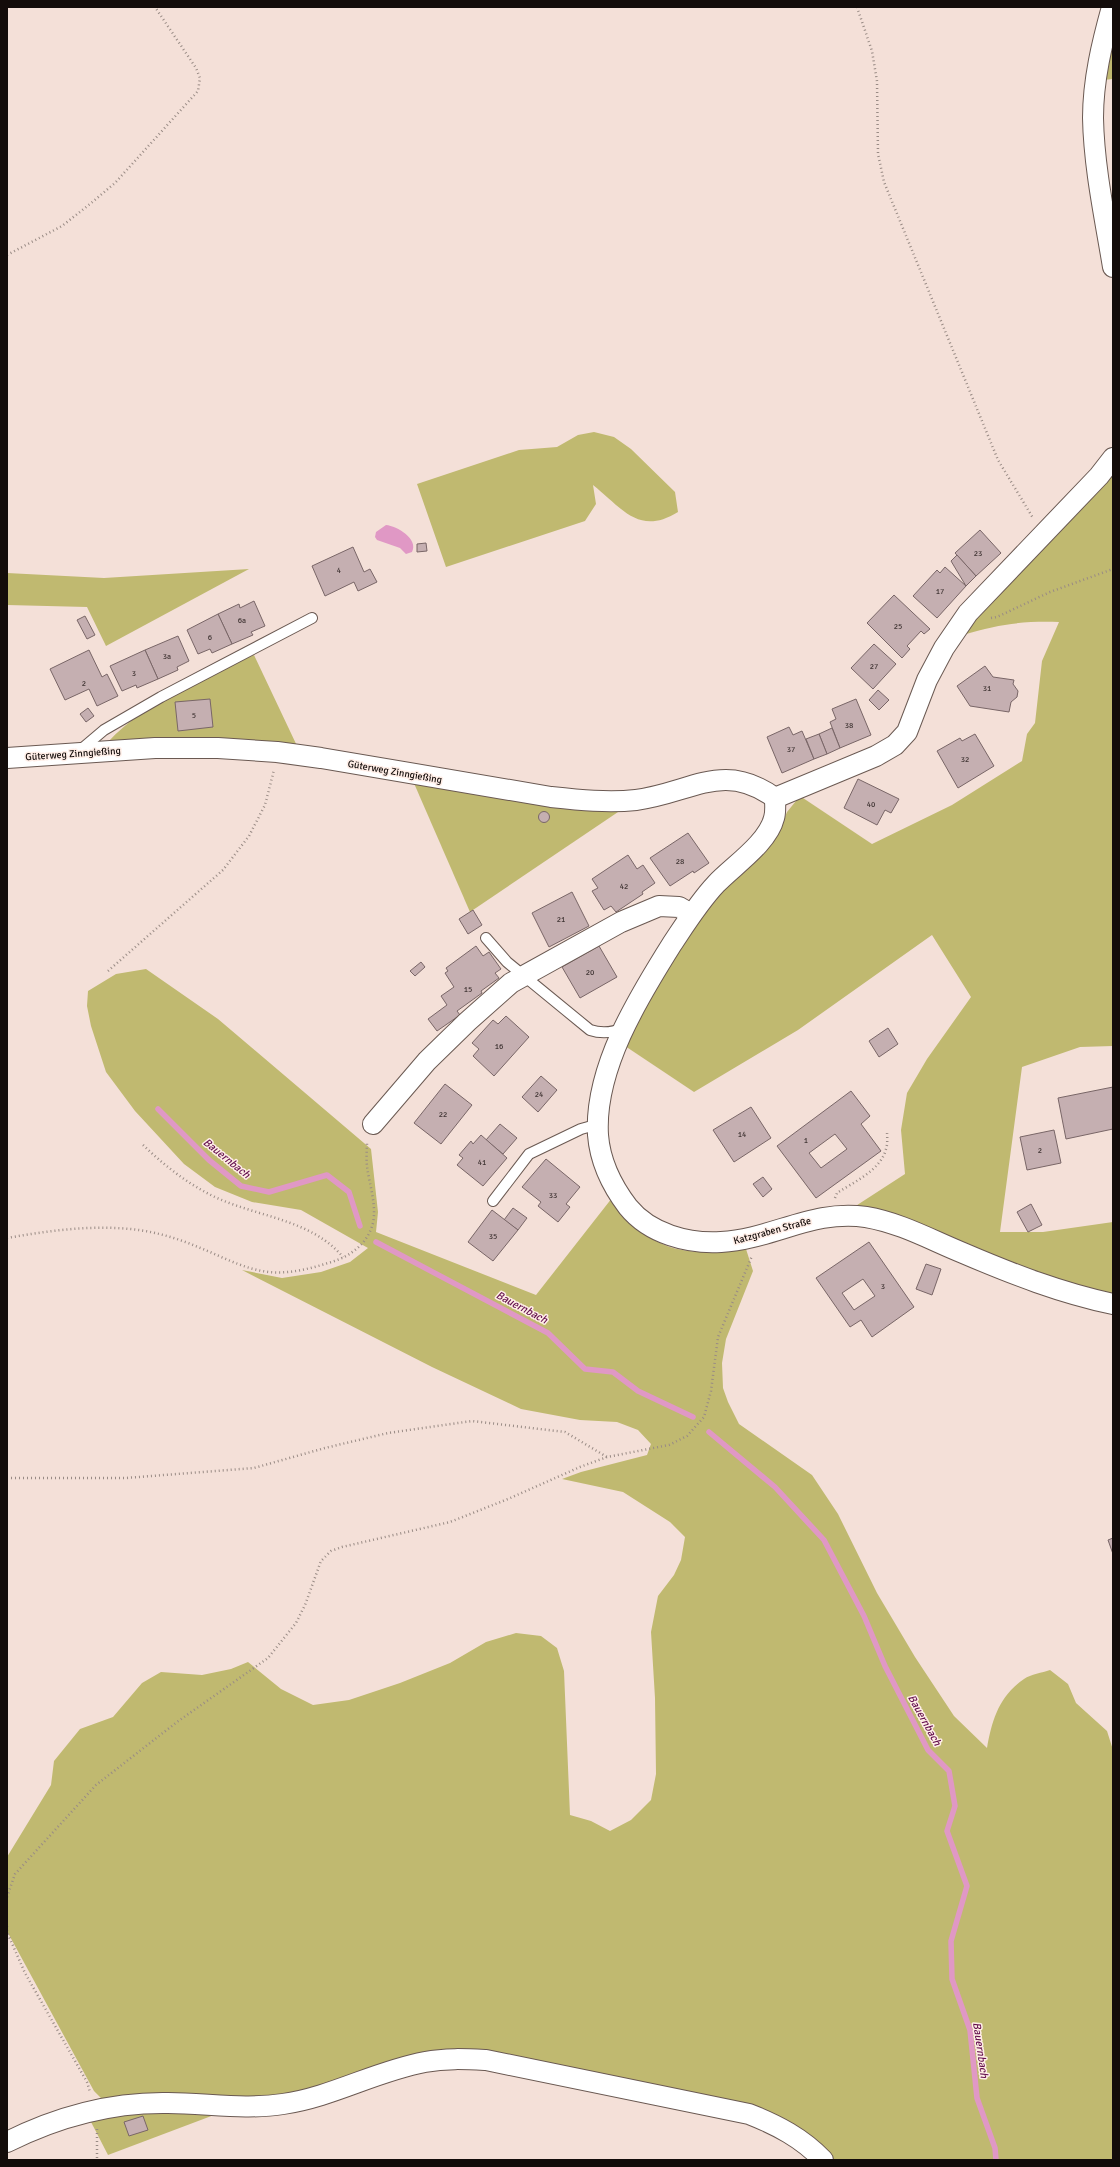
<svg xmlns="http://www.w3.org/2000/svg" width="1120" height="2167" font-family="Signika,sans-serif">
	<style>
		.green { fill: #c0b970 }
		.water { fill: #e098c5 }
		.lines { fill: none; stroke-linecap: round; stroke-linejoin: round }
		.stream { stroke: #e098c5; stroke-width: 5.5 }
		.building { fill: #c5afb1; stroke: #796667; fill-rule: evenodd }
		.lane-casing { stroke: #6a5952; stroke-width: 12 }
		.street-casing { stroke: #6a5952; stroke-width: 22 }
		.path { stroke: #998b85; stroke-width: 2.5; stroke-dasharray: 1 3; stroke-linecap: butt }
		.lane { stroke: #fff; stroke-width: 10 }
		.street { stroke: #fff; stroke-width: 20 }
		.labels { text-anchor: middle; stroke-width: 3; stroke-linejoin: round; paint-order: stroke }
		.number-label { font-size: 8px; fill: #403534 }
		.street-label { font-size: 10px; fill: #130c0a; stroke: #ffeee7 }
		.water-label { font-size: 11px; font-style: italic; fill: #65114f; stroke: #ffeee7 }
	</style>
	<rect width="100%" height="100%" fill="#f4e0d8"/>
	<g class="green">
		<path d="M1113 31V79L1103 80Z"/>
		<path d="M594 432 614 437 631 449 675 492 678 512C639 536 623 509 593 485L596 504 585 521 446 567 417 484 519 450 557 447 578 435Z"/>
		<path d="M1113 469V1046L1080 1047 1022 1067 1000 1232H1043L1113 1222V1298L851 1209 905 1174 901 1130 907 1093 927 1059 971 997 932 935 798 1030 694 1092 625 1046 646 1002 674 956 725 885 775 839 787 812 800 796 872 844 952 805 1022 761 1027 734 1035 723 1042 661 1059 622C1022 621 999 624 963 635L994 595Z"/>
		<path d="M249 569 106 646 87 607 7 605V573L104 578Z"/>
		<path d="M254 655 298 748 108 742C146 701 204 678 254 655Z"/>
		<path d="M413 781 624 808 470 912Z"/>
		<path d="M146 969 218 1019 371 1149 378 1212 376 1232 536 1295 612 1198C626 1214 639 1232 658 1242 684 1256 718 1252 746 1249L753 1271 726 1339 722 1363 723 1388 728 1402 739 1424 812 1475 838 1514 877 1593 915 1657 954 1716 987 1748C992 1720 999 1696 1024 1679 1031 1674 1042 1673 1050 1670L1068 1684 1076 1703 1107 1731 1113 1750V2160H833L810 2138 486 2051 283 2099 103 2100 94 2091 8 1933 7 1857 51 1785 54 1761 80 1729 113 1717 142 1683 161 1672 202 1675 231 1669 248 1662 281 1689 313 1705 349 1700 400 1683 450 1663 486 1642 516 1633 541 1636 557 1648 564 1671 570 1815 591 1821 610 1831 631 1820 651 1800 656 1774 655 1698 651 1632 658 1596 674 1575 681 1560 685 1537 670 1522 623 1492 562 1479 581 1472 647 1455 651 1444 638 1430 617 1422 580 1420 521 1409 432 1367 242 1270 282 1278 321 1272 350 1262 368 1248 301 1210 252 1202 215 1187 184 1164 135 1111 106 1072 91 1026 87 1006 88 991 116 974Z"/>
		<path d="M132 2111 222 2112 108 2155 90 2120Z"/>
	</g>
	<path class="water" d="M386 525C397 526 419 539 412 552L406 554 400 548 377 540 375 537 376 532Z"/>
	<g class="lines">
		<g class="stream">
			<path d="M158 1109 209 1160 241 1186 269 1192 327 1175 349 1192 360 1226"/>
			<path d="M376 1242 548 1333 585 1369 613 1372 638 1391 693 1417"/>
			<path d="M709 1432 775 1487 824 1540 864 1616 885 1666 928 1750 949 1771 955 1806 947 1831 967 1886 951 1941 952 1979 970 2030 977 2098 995 2148 996 2160"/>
		</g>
	</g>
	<g class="building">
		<path d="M980 530 1001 553 976 576 955 553Z"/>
		<path d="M426 543 427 551 417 552V544Z"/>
		<path d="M353 547 364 572 370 569 377 582 358 591 354 582 325 596 312 566Z"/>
		<path d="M957 555 976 576 966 586 951 561Z"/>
		<path d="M945 567 966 586 937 618 913 596 937 570 940 573Z"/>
		<path d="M894 595 930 629 924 634 921 631 907 646 910 649 902 658 867 623Z"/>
		<path d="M254 601 265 626 251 632 253 635 232 644 218 614 239 604 240 608Z"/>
		<path d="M218 614 232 644 212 653 210 649 198 654 187 630Z"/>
		<path d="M85 616 95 635 87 639 77 620Z"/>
		<path d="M178 636 189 661 177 667 178 670 158 679 145 650Z"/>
		<path d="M874 644 896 664 873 689 851 668Z"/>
		<path d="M89 650 102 677 107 674 118 696 97 706 89 689 65 700 50 669Z"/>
		<path d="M145 650 158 679 137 688 136 685 122 691 110 666Z"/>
		<path d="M985 666 993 677 1014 680 1013 684 1018 691 1017 697 1011 702 1009 712 970 706 957 686Z"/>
		<path d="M878 690 889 700 879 710 869 700Z"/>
		<path d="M210 699 213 727 178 731 175 702Z"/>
		<path d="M856 699 871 735 840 748 830 722 836 719 832 709Z"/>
		<path d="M88 708 94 716 86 722 80 714Z"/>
		<path d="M789 727 793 735 802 731 814 759 782 773 767 737Z"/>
		<path d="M832 728 840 748 827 754 819 734Z"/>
		<path d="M819 734 827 754 814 759 806 739Z"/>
		<path d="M975 734 994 766 958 788 937 751 960 738 962 741Z"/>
		<path d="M858 779 899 799 891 813 885 810 877 825 844 808Z"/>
		<circle cx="544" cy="817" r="5.5"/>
		<path d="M688 833 709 863 694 873 693 871 670 886 650 858Z"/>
		<path d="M628 855 637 869 643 865 655 883 642 892 643 894 616 912 611 906 604 910 592 891 598 888 592 879Z"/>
		<path d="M572 892 589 926 549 947 532 913Z"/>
		<path d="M473 910 482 925 468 934 459 919Z"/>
		<path d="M476 946 483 956 489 952 501 969 495 973 499 978 481 991 482 993 457 1011 460 1015 437 1031 428 1019 447 1005 441 996 454 987 445 973 448 971 446 968Z"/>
		<path d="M599 946 617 977 580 998 562 967Z"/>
		<path d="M421 962 425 967 415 976 410 971Z"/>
		<path d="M506 1016 529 1037 494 1076 473 1056 479 1049 472 1043 493 1020 498 1024Z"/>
		<path d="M888 1028 898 1044 879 1057 869 1041Z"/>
		<path d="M541 1076 557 1090 538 1112 522 1097Z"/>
		<path d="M445 1084 472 1105 441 1144 414 1123Z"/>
		<path d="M1113 1087V1129L1066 1139 1058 1098Z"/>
		<path d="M851 1091 870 1116 861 1124 881 1151 816 1198 777 1146ZM835 1134 847 1149 821 1168 809 1153Z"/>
		<path d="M751 1107 771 1138 734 1162 713 1130Z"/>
		<path d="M500 1124 517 1138 503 1154 486 1140Z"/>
		<path d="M1054 1130 1061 1163 1027 1170 1020 1137Z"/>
		<path d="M481 1135 507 1158 483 1186 457 1165 463 1158 459 1155 471 1141 473 1144Z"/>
		<path d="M546 1159 580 1187 566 1204 570 1207 558 1222 538 1206 541 1202 522 1187Z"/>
		<path d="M763 1177 772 1189 763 1197 753 1184Z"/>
		<path d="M1031 1204 1042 1225 1028 1232 1017 1212Z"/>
		<path d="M513 1208 527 1218 518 1230 504 1220Z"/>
		<path d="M492 1210 518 1230 493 1261 468 1242Z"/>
		<path d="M869 1242 914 1307 872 1337 861 1320 850 1327 816 1278ZM863 1279 875 1296 854 1310 842 1293Z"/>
		<path d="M926 1264 941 1269 932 1295 916 1289Z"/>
		<path d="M1113 1538V1554L1108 1540Z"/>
		<path d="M143 2116 148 2130 129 2136 124 2122Z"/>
	</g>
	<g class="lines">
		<g class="lane-casing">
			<g id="lane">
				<path d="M78 752 104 730 161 697 312 618"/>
				<path d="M486 938 507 962 590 1030C602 1034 612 1033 623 1028"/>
				<path d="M493 1201 529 1154 581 1129 599 1124"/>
			</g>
		</g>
		<g class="street-casing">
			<g id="street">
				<path d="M1112 7C1102 43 1093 80 1093 118 1094 168 1105 218 1113 267"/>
				<path d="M7 758 155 748H218L277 752 321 758 551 797C579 800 608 803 636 800 691 793 723 760 775 798"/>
				<path d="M775 798C775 804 776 812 774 818 768 843 733 866 716 884 699 902 686 923 672 944 638 998 594 1069 598 1135 600 1161 612 1186 628 1207 650 1234 688 1244 721 1242 773 1239 813 1209 866 1217 901 1223 931 1240 963 1253 1012 1274 1061 1293 1113 1304"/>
				<path d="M775 798 876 756 895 745 907 732 927 680 944 648 968 613 1099 476 1113 458"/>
				<path d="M373 1124 427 1061 467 1022 511 983 621 922 659 906 679 907 691 914"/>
				<path d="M7 2142C57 2117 112 2102 168 2103 206 2103 245 2110 283 2104 332 2097 376 2071 425 2062 446 2058 465 2059 486 2060L749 2114C777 2125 802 2138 823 2160"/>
			</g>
		</g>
		<g class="path">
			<path d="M857 7 872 51 877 81 878 154 884 182 998 460 1033 518"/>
			<path d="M7 255 62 226 90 204 115 183 198 91 200 78 196 68 155 7"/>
			<path d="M991 618 997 617 1050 592 1113 569"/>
			<path d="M108 971 223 870 249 836 265 805 274 770"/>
			<path d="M143 1145C165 1166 189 1185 217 1198 259 1217 312 1220 343 1257"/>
			<path d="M835 1198 837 1193C854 1182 881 1170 886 1149 888 1143 887 1136 887 1130"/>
			<path d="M7 1238C47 1231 89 1225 130 1229 153 1231 177 1238 198 1247 221 1256 243 1269 269 1272 289 1274 309 1269 328 1263 347 1258 364 1247 371 1229 379 1211 369 1184 367 1166 366 1158 367 1150 367 1142"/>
			<path d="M7 1478H126L254 1468 325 1448 388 1433 472 1421 565 1432 607 1457"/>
			<path d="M7 1897 15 1874 96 1785 177 1722 268 1658 296 1623 305 1605 321 1561 331 1551 342 1547 450 1522 508 1499 580 1467 607 1457 669 1445 687 1436 704 1417 711 1391 718 1337 752 1256"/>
			<path d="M7 1926V1932L25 1973 87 2082 90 2092"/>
			<path d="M97 2129V2160"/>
		</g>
		<use href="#lane" class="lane"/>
		<use href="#street" class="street"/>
	</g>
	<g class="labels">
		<g class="number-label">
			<text x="978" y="556">23</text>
			<text x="339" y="573">4</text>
			<text x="940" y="594">17</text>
			<text x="242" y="623">6a</text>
			<text x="898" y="629">25</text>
			<text x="210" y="640">6</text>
			<text x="167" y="659">3a</text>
			<text x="874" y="669">27</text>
			<text x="134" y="676">3</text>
			<text x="84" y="686">2</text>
			<text x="987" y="691">31</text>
			<text x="194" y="718">5</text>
			<text x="849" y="728">38</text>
			<text x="791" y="752">37</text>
			<text x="965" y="762">32</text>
			<text x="871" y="807">40</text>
			<text x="680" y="864">28</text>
			<text x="624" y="889">42</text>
			<text x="561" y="922">21</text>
			<text x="590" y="975">20</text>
			<text x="468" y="992">15</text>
			<text x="499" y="1049">16</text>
			<text x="539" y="1097">24</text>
			<text x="443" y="1117">22</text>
			<text x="742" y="1137">14</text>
			<text x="806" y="1143">1</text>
			<text x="1040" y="1153">2</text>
			<text x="482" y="1165">41</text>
			<text x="553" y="1198">33</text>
			<text x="493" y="1239">35</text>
			<text x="883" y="1289">3</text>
		</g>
		<g class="street-label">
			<text transform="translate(73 753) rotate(-4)" y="4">Güterweg Zinngießing</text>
			<text transform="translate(395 771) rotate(10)" y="4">Güterweg Zinngießing</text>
			<text transform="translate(772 1230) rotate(-15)" y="4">Katzgraben Straße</text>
		</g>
		<g class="water-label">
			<text transform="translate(227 1158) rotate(39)" y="4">Bauernbach</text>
			<text transform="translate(522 1307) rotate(28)" y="4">Bauernbach</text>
			<text transform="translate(925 1720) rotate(61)" y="4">Bauernbach</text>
			<text transform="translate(981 2050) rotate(82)" y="4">Bauernbach</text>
		</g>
	</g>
	<rect width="1120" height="2167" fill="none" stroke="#130c0a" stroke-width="16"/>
</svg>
